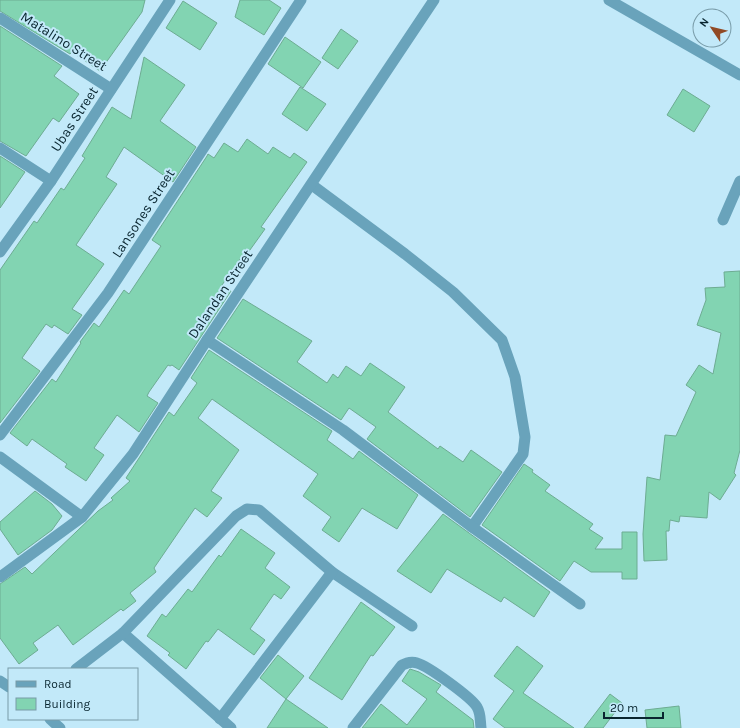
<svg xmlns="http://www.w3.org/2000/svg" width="740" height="728" font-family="Karla,sans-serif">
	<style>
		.building { fill: #82d4b2; stroke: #6dac92 }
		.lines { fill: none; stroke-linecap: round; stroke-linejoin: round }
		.service { stroke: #69a3bb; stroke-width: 11 }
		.minor { stroke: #69a3bb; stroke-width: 11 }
		.tertiary { stroke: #69a3bb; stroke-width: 11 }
		.labels { text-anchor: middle; stroke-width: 4; stroke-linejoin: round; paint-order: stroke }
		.street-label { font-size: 14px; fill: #09252f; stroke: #c2e9f9 }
	</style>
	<rect width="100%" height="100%" fill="#c2e9f9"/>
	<g class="building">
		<path d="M0 0H145L142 12 100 71 72 52 70 54 0 11Z"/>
		<path d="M240 0H269L281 8 264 35 235 17Z"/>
		<path d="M183 1 217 23 200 50 166 28Z"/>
		<path d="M0 26 62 66 54 76 79 94 59 122 53 118 26 156 0 141Z"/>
		<path d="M341 29 358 41 338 69 322 58Z"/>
		<path d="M285 37 321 62 303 88 268 64Z"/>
		<path d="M144 57 185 85 160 121 196 147 173 182 124 147 106 177 117 184 76 245 104 264 72 309 82 315 68 334 54 325 52 328 46 324 22 358 40 371 0 423V270L34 221 37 223 61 188 64 190 85 158 82 156 112 107 131 119Z"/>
		<path d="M300 87 326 104 307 131 282 114Z"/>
		<path d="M683 89 710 106 694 132 667 115Z"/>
		<path d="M247 139 268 154 273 147 290 158 294 153 307 162 261 227 265 229 242 261 240 259 222 285 231 291 179 370 172 365 170 366 168 365 149 392 147 396 158 403 139 432 117 415 94 448 104 455 86 481 65 467 67 464 32 439 27 446 10 433 52 379 56 382 81 343 80 342 94 323 99 327 124 290 129 294 161 246 152 240 207 156 208 154 214 158 224 143 238 152Z"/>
		<path d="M0 156 25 172 0 208Z"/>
		<path d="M740 271V450L734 473 736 475 720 500 709 492 707 518 680 516 679 522 670 520 669 531H666L667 560 644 561 643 534 647 477 660 480 665 435 676 436 696 392 686 385 699 365 713 374 721 333 697 325 706 300 705 288 725 287 724 272Z"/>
		<path d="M243 299 312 341 297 362 327 383 333 374 338 378 346 366 361 376 370 363 405 387 388 412 438 449 440 446 463 462 471 450 502 472 470 517 367 439 376 427 349 408 341 420 217 338Z"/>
		<path d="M209 350 332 431 327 440 353 459 359 451 418 495 397 529 362 508 339 542 322 530 331 517 303 496 318 474 212 399 198 418 239 450 211 491 222 498 207 517 195 508 154 568 156 572 130 593 136 601 123 611 121 609 73 645 58 625 33 643 38 650 19 664 0 638V584L25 567 32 574 98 511 113 500 111 498 130 481 126 478 169 412 174 416 197 383 191 378Z"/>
		<path d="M524 464 533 470 532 472 550 485 545 491 593 524 589 529 603 538 595 549H622V532H637V579H622V572H591L574 561 560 581 482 525Z"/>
		<path d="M35 491 52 504 62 516 52 530 18 555 0 529V522Z"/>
		<path d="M443 514 550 592 534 617 504 597 501 602 447 569 431 593 397 571Z"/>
		<path d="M241 529 275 553 265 568 290 587 281 599 274 594 250 629 265 640 254 655 218 629 208 642 206 641 186 669 168 655 170 653 147 636 162 614 166 617 188 589 192 592 219 555 221 557Z"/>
		<path d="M361 602 395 627 373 656 371 655 342 700 309 678Z"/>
		<path d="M517 646 543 666 523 693 574 728H505L493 719 514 691 494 676Z"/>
		<path d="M278 655 304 676 286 699 260 678Z"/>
		<path d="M410 669 419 672 441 685 436 692 473 720 474 728H362L381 704 407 725 427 699 402 681Z"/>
		<path d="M610 694 622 703 603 728H584Z"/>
		<path d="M286 699 328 728H267Z"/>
		<path d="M679 706 681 728H647L645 710Z"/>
	</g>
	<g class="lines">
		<path class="service" d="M723 220 740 181"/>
		<g class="minor">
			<path d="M609 0 740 75"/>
			<path d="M0 18 111 89"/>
			<path d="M0 148 51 181"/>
			<path d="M312 185 405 254 453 292 502 340 515 377 525 437 523 454 472 527"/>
			<path d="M207 340 343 430 472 527 580 604"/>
			<path d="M0 435 108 293 301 0"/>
			<path d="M0 457 82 517"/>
			<path d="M0 577 82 517 133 454 207 340 434 0"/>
			<path d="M123 633 231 728"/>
			<path d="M76 669 123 633 236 516 247 509 259 510 332 572 412 626"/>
			<path d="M0 681 9 687"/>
			<path d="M50 719 60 728"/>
			<path d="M220 719 332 572"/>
			<path d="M353 728 402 665C407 663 411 661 417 663 428 666 471 697 477 707 481 714 480 720 481 728"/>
		</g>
		<path class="tertiary" d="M0 252 51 181 170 0"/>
	</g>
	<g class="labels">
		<g class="street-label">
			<text transform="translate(64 41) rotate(32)" y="5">Matalino Street</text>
			<text transform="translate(74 119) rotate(-57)" y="5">Ubas Street</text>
			<text transform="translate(143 213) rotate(-57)" y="5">Lansones Street</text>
			<text transform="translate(220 294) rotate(-56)" y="5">Dalandan Street</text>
		</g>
	</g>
	<rect x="8" y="668" width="130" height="52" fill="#c2e9f9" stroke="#789ba8"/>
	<rect x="16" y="681" width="20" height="6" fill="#69a3bb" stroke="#789ba8"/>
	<text x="44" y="688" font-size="12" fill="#09252f">Road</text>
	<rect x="16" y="698" width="20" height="12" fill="#82d4b2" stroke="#789ba8"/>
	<text x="44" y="708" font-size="12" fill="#09252f">Building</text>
	<g transform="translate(712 28) rotate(305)"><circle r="19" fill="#c2e9f9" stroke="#789ba8"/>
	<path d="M0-3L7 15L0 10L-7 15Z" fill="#914a25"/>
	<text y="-6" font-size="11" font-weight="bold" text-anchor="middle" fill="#09252f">N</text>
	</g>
	<path d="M604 712v6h59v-6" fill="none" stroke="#09252f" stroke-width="2"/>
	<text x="610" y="712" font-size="12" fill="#09252f" stroke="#c2e9f9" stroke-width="3" paint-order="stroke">20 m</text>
</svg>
